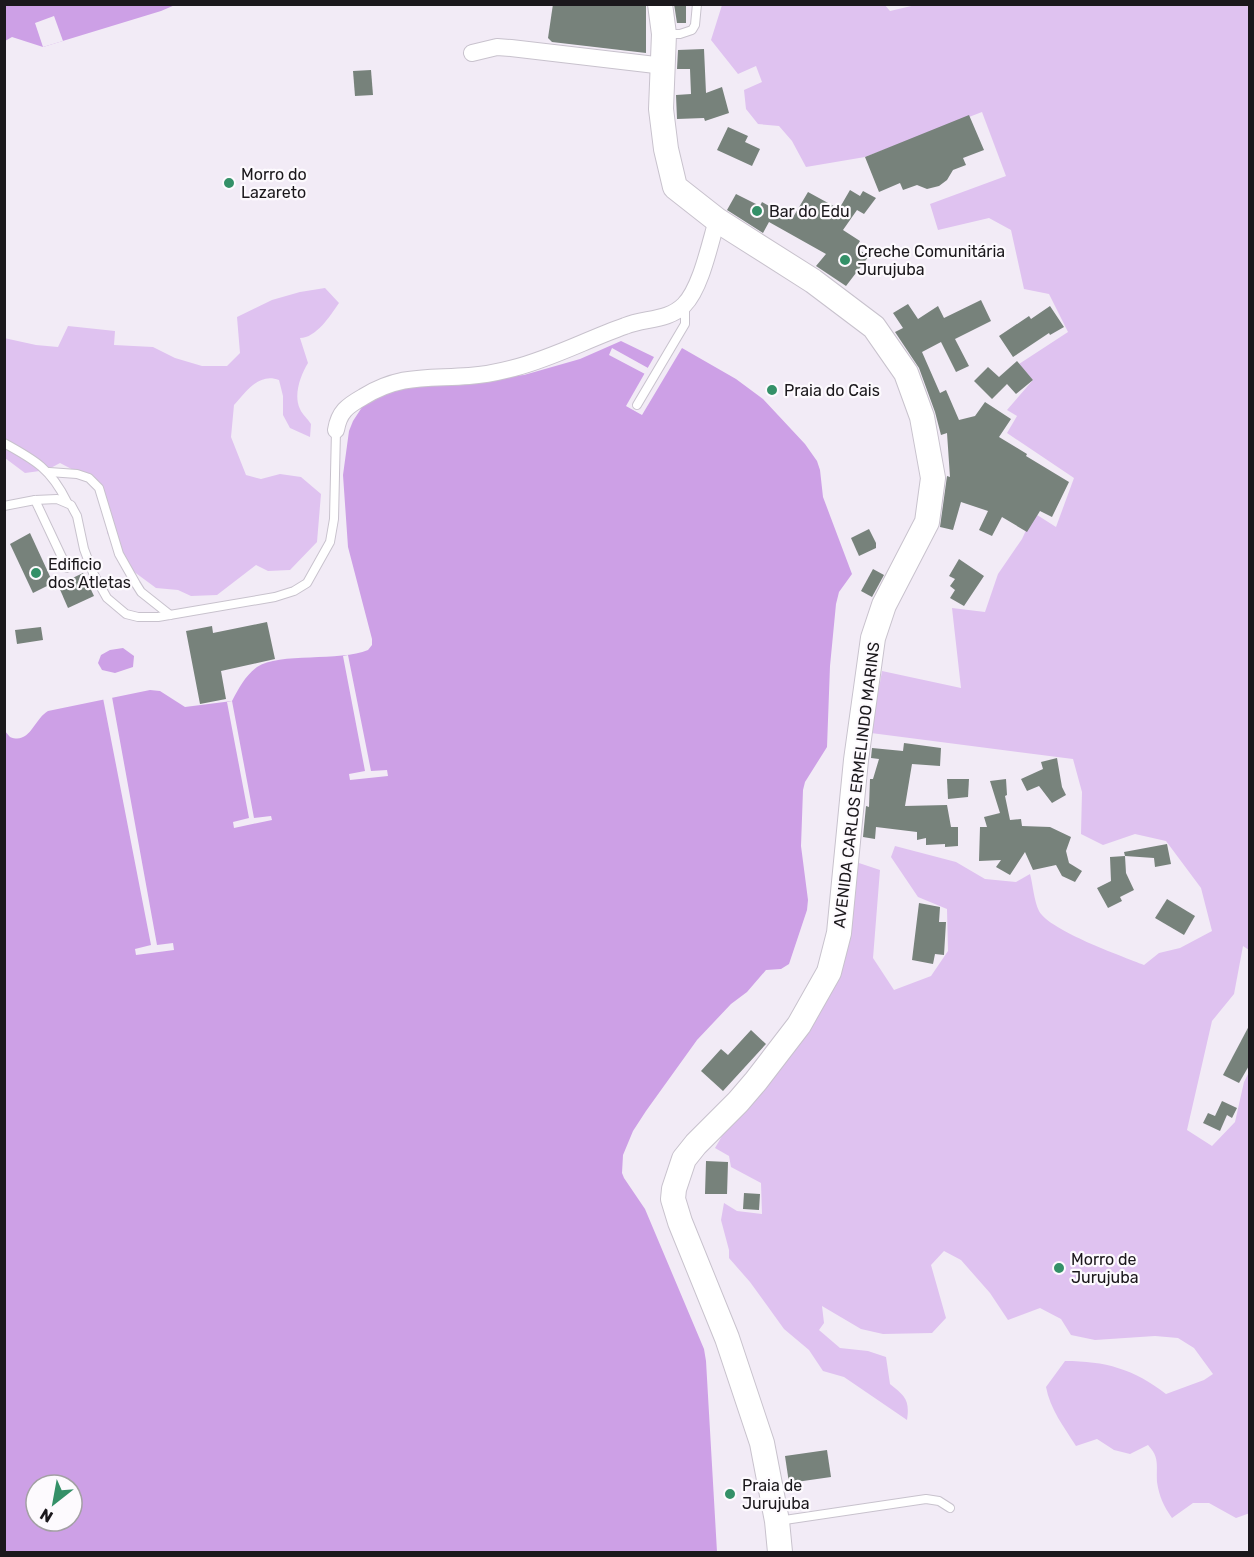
<svg xmlns="http://www.w3.org/2000/svg" width="1254" height="1557" font-family="Rubik,sans-serif">
	<style>
		.green { fill: #dfc2f0 }
		.water { fill: #cda0e6; fill-rule: evenodd }
		.pier { fill: #f2ebf6 }
		.building { fill: #77827b }
		.lines { fill: none; stroke-linecap: round; stroke-linejoin: round }
		.lane-casing { stroke: #c8c2cd; stroke-width: 10 }
		.street-casing { stroke: #c8c2cd; stroke-width: 18 }
		.secondary-casing { stroke: #c8c2cd; stroke-width: 26 }
		.lane { stroke: #fff; stroke-width: 8 }
		.street { stroke: #fff; stroke-width: 16 }
		.secondary { stroke: #fff; stroke-width: 24 }
		.poi-dot { fill: #349068; stroke: #fdfafe; stroke-width: 2 }
		.labels { text-anchor: middle; stroke-width: 4.5; stroke-linejoin: round; paint-order: stroke }
		.poi-label { font-size: 16px; fill: #1b181c; stroke: #fdfafe; text-anchor: start }
		.street-label { font-size: 16px; fill: #1b181c; stroke: #fdfafe }
	</style>
	<rect width="100%" height="100%" fill="#f2ebf6"/>
	<g class="green">
		<path d="M884 4 890 11 920 4 1249 5V950L1243 946 1234 994 1212 1021 1187 1130 1212 1146 1235 1122 1244 1082 1249 1072 1250 1513 1236 1518 1209 1503H1193L1172 1518C1164 1507 1159 1496 1157 1482 1156 1465 1160 1458 1148 1445L1130 1454 1114 1450 1097 1439 1076 1446C1064 1427 1050 1409 1046 1387L1065 1361C1105 1361 1134 1369 1166 1394L1204 1380 1213 1374 1194 1348 1178 1338 1155 1336 1095 1340 1071 1335 1061 1319 1040 1308 1008 1320 990 1293 961 1260 944 1251 931 1265 946 1318 932 1333 883 1334 861 1329 822 1306 824 1323 819 1330 840 1348 868 1351 886 1357 890 1384C905 1396 910 1400 907 1420L844 1377 823 1371 809 1350 784 1329 750 1282 729 1258V1250L721 1220 724 1203 737 1211 762 1214 761 1183 731 1167 729 1156 715 1148 726 1129 815 1015 850 860 880 870 873 958 894 990 931 976 948 951 947 909 918 897 891 857 895 846 956 862 985 879 1016 882 1030 874C1033 885 1034 901 1039 911 1050 931 1122 956 1144 965L1159 953 1180 948 1212 931 1201 888 1166 841 1135 834 1103 845 1081 834 1082 792 1073 759 871 733 882 671 961 688 952 608 985 612 998 574 1022 539 1034 513 1056 527 1074 478 1007 433 1017 416 1007 410 1033 380 1019 364 1068 332 1049 294 1024 289 1011 230 989 218 938 230 930 204 1006 176 982 112 865 157 806 167 792 141 779 126 758 124 746 109 744 90 762 82 756 66 738 74 711 40 722 5Z"/>
		<path d="M325 288 339 303C330 316 316 338 300 338L308 363C301 374 293 395 300 409 302 414 308 419 311 424L310 437 290 428 283 415V396L279 380C259 372 246 392 234 405L231 437 246 475 261 479 280 474 301 477 321 494 317 542 290 570 268 571 256 565 217 595 191 596 178 590 156 588 133 571 107 533V513L102 495 87 477 60 463 47 470 25 473 5 458 4 338 36 345 58 347 68 326 115 331 114 345 153 347 175 358 202 366H227L240 353 237 317 272 300 300 292Z"/>
	</g>
	<g class="water">
		<path d="M5 5H175L161 11 43 47 12 37 5 41Z"/>
		<path d="M621 341 654 357 626 406 642 415 682 348 736 379 763 399 805 444 817 461 820 470 823 497 852 574 839 592 836 604 830 666 827 747 805 782 803 790 801 846 808 900 807 910 789 964 781 969 766 970 747 992 731 1004 697 1040 646 1111 633 1131 623 1155 622 1173 624 1178 645 1209 704 1349 706 1361 717 1552H5L4 730 10 737C30 745 34 719 48 711L150 690 160 691 185 707 232 701C239 688 245 676 257 667 279 652 340 662 368 650L372 645V639L348 547 343 475 349 431 353 421 370 395 383 389 524 375 580 359ZM36 1485H72V1521H36Z"/>
		<path d="M123 648 134 656 133 667 115 673 102 670 98 663 101 655 110 650Z"/>
	</g>
	<g class="pier">
		<path d="M54 16 63 41 43 47 35 23Z"/>
		<path d="M680 347 641 414 627 406 645 374 609 355 612 348 648 368 657 355 630 405 641 411Z"/>
		<path d="M348 655 371 771 387 770 388 776 350 780 349 774 365 771 343 656Z"/>
		<path d="M112 697 157 945 173 943 174 950 136 955 135 949 151 945 103 698Z"/>
		<path d="M232 701 254 818 271 816 272 820 234 828 233 822 249 818 227 702Z"/>
	</g>
	<g class="building">
		<path d="M553 4H646V53L552 42 548 38Z"/>
		<path d="M674 4H686V23H677Z"/>
		<path d="M704 49 706 93 722 87 729 113 705 121 704 118 677 119 676 95 691 94 690 69H677L678 50Z"/>
		<path d="M371 70 373 95 355 96 353 71Z"/>
		<path d="M969 115 984 150 963 158 966 165 953 170 947 180 939 186 927 189 917 185 903 190 900 183 879 192 865 157Z"/>
		<path d="M728 127 748 136 745 142 760 149 752 166 717 150Z"/>
		<path d="M850 190 860 196 863 191 876 198 864 214 857 210 843 230 860 241 856 248 869 256 846 286 816 266 826 254 769 222 763 233 727 210 736 194 760 206 762 202 792 219 808 192 839 209Z"/>
		<path d="M981 300 991 321 955 339 969 366 956 372 941 342 922 352 940 393 946 390 959 420 975 416 985 402 1011 419 999 437 1027 454 1026 456 1069 482 1052 517 1040 511 1027 532 1002 517 992 536 979 530 988 511 961 502 953 530 940 527 947 476 950 477 947 433 941 435 935 412 919 368 895 332 903 328 893 313 908 304 918 319 938 306 944 318Z"/>
		<path d="M1050 306 1064 327 1050 335 1049 333 1013 357 999 336 1029 316 1031 319Z"/>
		<path d="M1017 361 1033 380 1016 394 1007 384 992 399 974 381 988 367 999 377Z"/>
		<path d="M869 529 876 543V548L859 556 851 538Z"/>
		<path d="M30 533 53 583 33 593 10 544Z"/>
		<path d="M959 559 984 576 964 606 950 598 955 590 950 586 955 579 949 576Z"/>
		<path d="M873 569 884 575 872 597 861 591Z"/>
		<path d="M83 573 94 596 68 608 58 585Z"/>
		<path d="M267 622 275 659 221 671 226 699 200 704 186 631 212 626 213 633Z"/>
		<path d="M41 627 43 640 17 644 15 630Z"/>
		<path d="M904 743 941 748 940 766 912 764 905 806 947 805 951 827H958V846L945 847V844L926 845V838L917 840V832L876 827 875 839 863 837 866 806 869 807 870 779H873L879 759 871 758 872 748 903 751Z"/>
		<path d="M1057 758 1062 787 1066 795 1052 803 1039 786 1027 791 1021 779 1043 769 1041 762Z"/>
		<path d="M947 779H969L968 797 948 799Z"/>
		<path d="M1006 779 1007 795 1005 796 1010 820 1021 819 1022 826 1050 827 1071 837 1066 851 1069 863 1082 871 1075 882 1062 876 1056 865 1033 870 1025 852 1010 875 996 867 1001 860 979 861 980 827H987L984 817 1000 813 990 781Z"/>
		<path d="M1167 844 1171 864 1155 867 1154 858 1125 856 1126 873 1134 890 1120 897 1122 901 1108 908 1097 888 1111 881 1110 857 1125 856 1124 852Z"/>
		<path d="M1167 899 1195 916 1184 935 1155 918Z"/>
		<path d="M919 903 940 907 939 922H946L944 955 935 954 933 964 912 960Z"/>
		<path d="M1250 1024V1064L1239 1083 1223 1075Z"/>
		<path d="M751 1030 766 1044 723 1091 701 1071 721 1049 728 1055Z"/>
		<path d="M1222 1101 1237 1108 1232 1118 1227 1115 1220 1131 1203 1123 1208 1113 1215 1116Z"/>
		<path d="M706 1161 728 1162 727 1194H705Z"/>
		<path d="M744 1193 760 1194 759 1210 743 1209Z"/>
		<path d="M827 1450 831 1477 789 1483 785 1456Z"/>
	</g>
	<g class="lines">
		<g class="lane-casing">
			<g id="lane">
				<path d="M666 34H680L692 30 695 25 697 4"/>
				<path d="M637 405 685 324V305"/>
				<path d="M4 443C35 460 51 469 67 502"/>
				<path d="M49 472 77 474 89 478 99 488 119 554 136 584 141 592 170 615"/>
				<path d="M35 500 67 568"/>
				<path d="M4 506 35 500 57 499 71 505 77 516 84 549 93 573 107 598 126 614 138 617H158L275 597 294 591 307 583 330 542 334 519 336 430"/>
				<path d="M778 1521 926 1499 939 1501 950 1508"/>
			</g>
		</g>
		<g class="street-casing">
			<g id="street">
				<path d="M472 53 497 47 511 48 664 66"/>
				<path d="M336 430C339 412 347 406 363 397 400 374 427 379 469 376 484 375 499 372 514 368 553 358 588 339 625 326 645 318 668 321 684 305 701 288 710 243 717 220"/>
			</g>
		</g>
		<g class="secondary-casing">
			<path id="secondary" d="M660 4 664 34 661 109 666 149 675 187 717 220 813 281 874 327 906 373 922 417 933 478 927 522 884 605 873 638 856 760 839 933 829 972 799 1025 756 1081 738 1102 696 1144 684 1159 674 1189 673 1199 680 1222 727 1338 762 1443 777 1521 780 1552"/>
		</g>
		<use href="#lane" class="lane"/>
		<use href="#street" class="street"/>
		<use href="#secondary" class="secondary"/>
	</g>
	<g class="poi-dot">
		<circle cx="229" cy="183" r="6"/>
		<circle cx="757" cy="211" r="6"/>
		<circle cx="845" cy="260" r="6"/>
		<circle cx="772" cy="390" r="6"/>
		<circle cx="36" cy="573" r="6"/>
		<circle cx="1059" cy="1268" r="6"/>
		<circle cx="730" cy="1494" r="6"/>
	</g>
	<g class="labels">
		<g class="poi-label">
			<text x="241" y="180">Morro do<tspan x="241" dy="18">Lazareto</tspan></text>
			<text x="769" y="217">Bar do Edu</text>
			<text x="857" y="257">Creche Comunitária<tspan x="857" dy="18">Jurujuba</tspan></text>
			<text x="784" y="396">Praia do Cais</text>
			<text x="48" y="570">Edificio<tspan x="48" dy="18">dos Atletas</tspan></text>
			<text x="1071" y="1265">Morro de<tspan x="1071" dy="18">Jurujuba</tspan></text>
			<text x="742" y="1491">Praia de<tspan x="742" dy="18">Jurujuba</tspan></text>
		</g>
		<g class="street-label">
			<text transform="translate(856 785) rotate(-83)" y="6">AVENIDA CARLOS ERMELINDO MARINS</text>
		</g>
	</g>
	<rect width="1254" height="1557" fill="none" stroke="#1b181c" stroke-width="12"/>
	<g transform="translate(54 1503) rotate(211)"><circle r="28" fill="#fdfafe" stroke="#a3a0a4" stroke-width="1.5"/>
	<path d="M0-4.5L10 22L0 15L-10 22Z" fill="#349068"/>
	<text y="-9" font-size="16" font-weight="bold" text-anchor="middle" fill="#1b181c">N</text>
	</g>
</svg>
